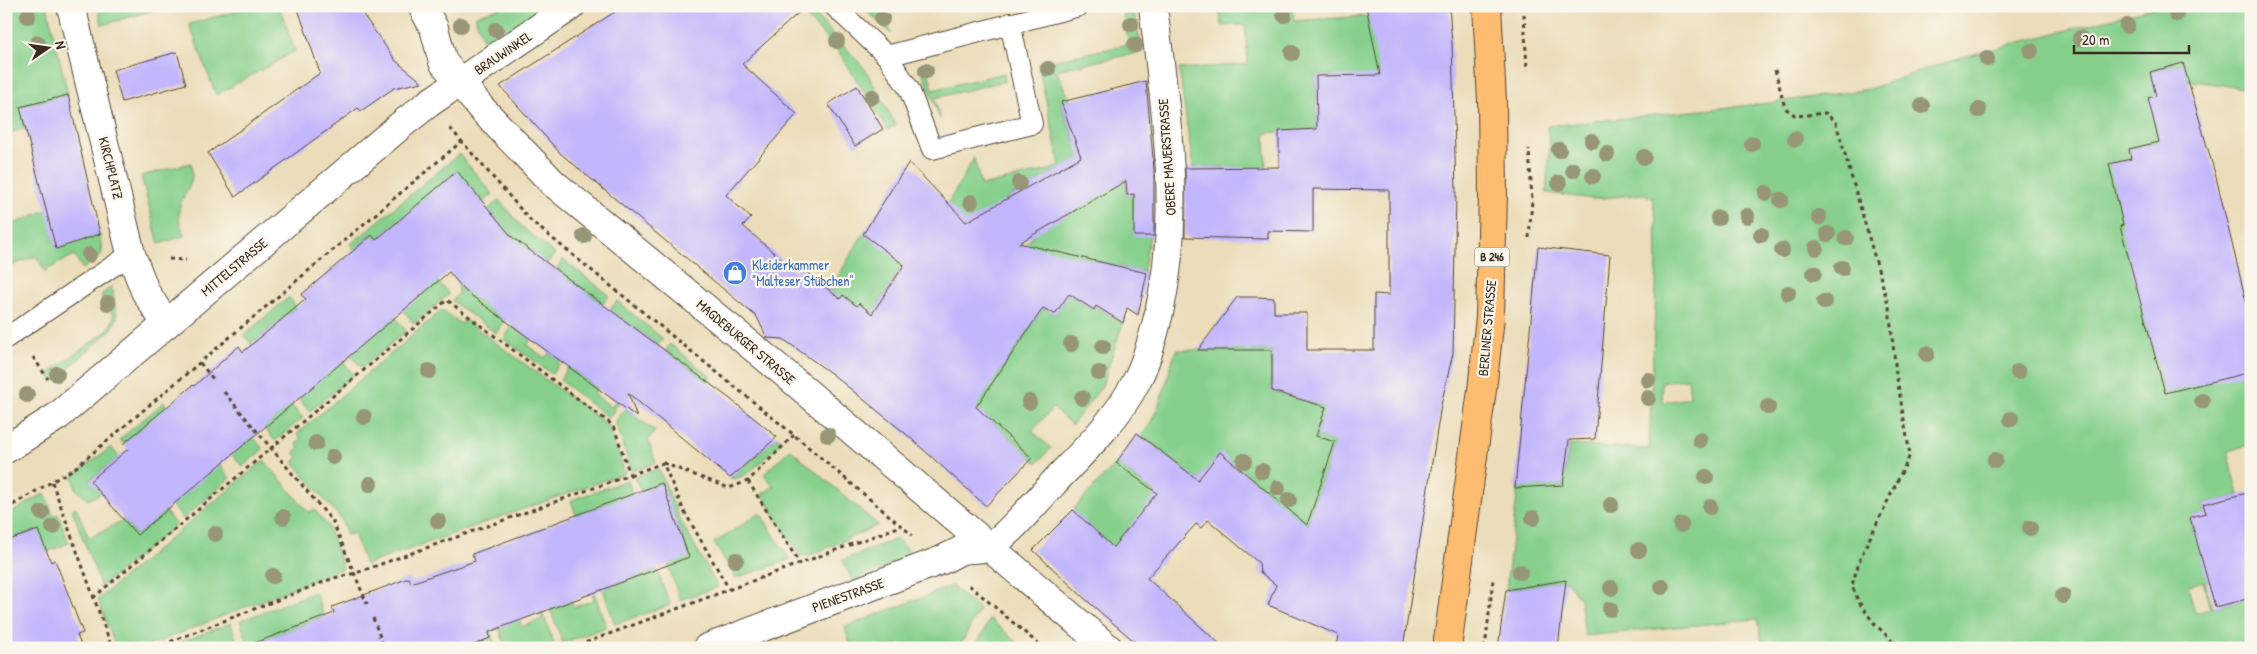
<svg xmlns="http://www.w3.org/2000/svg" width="2257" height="654" font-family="'Patrick Hand',sans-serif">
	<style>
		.green { fill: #86d08c; stroke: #607d55; fill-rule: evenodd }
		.building { fill: #c2b6fc }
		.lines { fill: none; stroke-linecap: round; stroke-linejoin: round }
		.lane-casing { stroke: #554535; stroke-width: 22 }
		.street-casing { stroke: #554535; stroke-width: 30 }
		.primary-casing { stroke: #554535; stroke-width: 30 }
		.path { stroke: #554535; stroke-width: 3; stroke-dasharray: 4 4; stroke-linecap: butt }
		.lane { stroke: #fff; stroke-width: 20 }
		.street { stroke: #fff; stroke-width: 28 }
		.primary { stroke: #fdbc70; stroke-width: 28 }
		.tree { fill: #979676 }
		.labels { text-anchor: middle; stroke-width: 4.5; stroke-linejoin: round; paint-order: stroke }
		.shield { fill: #fbf7ec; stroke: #75685c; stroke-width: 1 }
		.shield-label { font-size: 12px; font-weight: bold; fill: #3b2a1e }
		.street-label { font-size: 14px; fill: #3b2a1e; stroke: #fbf7ec }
		.shop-label { font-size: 14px; fill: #366cbe; stroke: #fbf7ec; text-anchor: start }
	</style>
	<rect width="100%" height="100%" fill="#fbf7ec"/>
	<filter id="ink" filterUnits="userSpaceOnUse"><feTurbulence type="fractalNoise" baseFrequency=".02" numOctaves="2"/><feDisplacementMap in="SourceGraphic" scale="10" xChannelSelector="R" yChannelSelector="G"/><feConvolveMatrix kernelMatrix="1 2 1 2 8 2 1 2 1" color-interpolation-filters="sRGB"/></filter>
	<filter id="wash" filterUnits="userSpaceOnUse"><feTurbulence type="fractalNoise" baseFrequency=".0096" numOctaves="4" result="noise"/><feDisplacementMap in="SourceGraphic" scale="20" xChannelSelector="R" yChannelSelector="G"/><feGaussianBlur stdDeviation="1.12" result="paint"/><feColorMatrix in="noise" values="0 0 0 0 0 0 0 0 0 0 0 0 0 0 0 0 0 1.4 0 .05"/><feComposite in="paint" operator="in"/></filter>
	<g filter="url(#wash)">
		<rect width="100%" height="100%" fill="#ebddba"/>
		<g class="green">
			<path d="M6 6H47L68 95 21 107 25 129 6 133Z"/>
			<path d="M98 6H168L102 25Z"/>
			<path d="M255 6H279L295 51 216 95 189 24Z"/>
			<path d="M505 6H556L486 49 475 16Z"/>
			<path d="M805 6 822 22 865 69 896 125 888 130 837 49 800 11Z"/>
			<path d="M862 6H869L870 11 884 7 891 34Z"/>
			<path d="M1219 6H1292L1294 21 1368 16 1394 33 1381 96 1335 76H1316L1317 129 1265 133 1266 167 1224 189V167L1193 168 1179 69 1248 64 1245 25 1222 26Z"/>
			<path d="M2160 6H2251V89L2187 80 2183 63 2151 72 2171 92 2149 98 2159 142 2129 149 2131 159 2110 164 2251 372V444L2228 451 2239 495 2203 504 2206 513 2190 517 2194 531 2247 570 2205 581 2212 608 2251 598V648H1763L1758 619 1585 636 1580 599 1566 580 1506 590 1518 487 1563 485 1569 445 1649 449 1657 262 1656 218 1652 198 1644 194 1593 199 1546 193 1550 146 1547 126 1770 103 1869 89 1955 59ZM1688 379 1690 398 1663 402 1661 382ZM2203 581 2210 609 2195 613 2188 586Z"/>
			<path d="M1123 15H1135L1142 52 1056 70 1070 100 1061 103 1075 142 1114 137 1119 165 1154 162V172L1125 176 1127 195 1134 194 1150 235 1143 272 1065 254 1056 264 982 305 1033 235 1082 157 1006 199 981 236H923L948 203 974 158 981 186 1053 169 1060 165 1038 64 1129 44Z"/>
			<path d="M926 62 933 90 1004 73 1005 81 935 98 940 119 920 65Z"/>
			<path d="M459 154 493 194 483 202 457 172 376 240 371 235 354 250 351 244Z"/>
			<path d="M191 163C196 191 181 191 179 212 178 220 182 228 184 236L159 244 141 176Z"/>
			<path d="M499 200 521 226 555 254 547 263 512 237 489 209Z"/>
			<path d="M47 210 56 248 100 234 102 254 83 269 74 255 45 271 36 256 6 268V227Z"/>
			<path d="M863 234 905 262 872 314 859 303 857 306 843 295 840 299 830 290Z"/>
			<path d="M563 260 609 295 603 304 556 270Z"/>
			<path d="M423 265 449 294 414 324 403 310Z"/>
			<path d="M458 282 505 320 496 333 452 301 459 293Z"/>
			<path d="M112 286 117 318 112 329 53 382 48 374 108 330 114 317 101 295Z"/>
			<path d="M1069 294 1094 310 1096 306 1123 323 1102 386 1072 425 1053 408 1032 431 1051 448 1037 463 963 395 997 376 1043 308 1055 314Z"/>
			<path d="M289 297 296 307 252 345 244 335Z"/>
			<path d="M617 301 663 339 658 345 610 310Z"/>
			<path d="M442 310 461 324 465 320 609 426 625 473 365 565 354 533 347 535 341 519 293 462 298 457 294 452 299 448 296 444 301 439 297 434Z"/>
			<path d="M395 317 406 331 362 368 350 354Z"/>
			<path d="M512 326 531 339 527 345 545 358 549 353 561 361 552 374 504 339Z"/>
			<path d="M670 344 711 377 707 382 666 351Z"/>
			<path d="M1176 350H1272V391L1344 412 1323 416 1316 436 1335 442 1307 525 1220 453 1198 480 1141 436C1161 413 1166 379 1176 350Z"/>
			<path d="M342 361 354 375 309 412 299 398Z"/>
			<path d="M568 367 597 388 594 394 611 407 615 402 618 404 609 418 560 380Z"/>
			<path d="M230 386 290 404 303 418 275 441Z"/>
			<path d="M219 396 263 449 243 467 231 454Z"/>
			<path d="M164 402 172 412 141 429 123 444 120 439Z"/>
			<path d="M625 409 655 431 648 440 656 463 632 471 615 422Z"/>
			<path d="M777 437 782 441C771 451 744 484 730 478Z"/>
			<path d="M111 447 119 457 90 480 101 493 88 500 76 489 73 476Z"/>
			<path d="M790 449 878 525 809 556 799 555 762 494 774 486 764 474Z"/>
			<path d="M264 460 309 513 314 509 328 526 343 568 143 648H116L98 599Z"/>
			<path d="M1116 463 1174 508 1087 600 1072 587 1111 546 1073 510Z"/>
			<path d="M219 465 230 478 183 519 172 505Z"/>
			<path d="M659 469 680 520 718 587 680 600 668 565 689 556 662 484 641 491 634 477Z"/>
			<path d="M628 480 634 501 576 515 571 500Z"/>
			<path d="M45 493 53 515 58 514 69 543 47 552 37 530 6 541V516Z"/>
			<path d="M76 507 89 538 124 520 137 535 165 511 176 525 101 587 72 509Z"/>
			<path d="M760 513 790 560 736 578 714 543Z"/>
			<path d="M897 539 914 557 852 581 843 560Z"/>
			<path d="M657 569 670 605 615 624 603 589Z"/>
			<path d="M952 586 979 609 959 648H922L903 644 877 648H858L856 642 850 644 845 627Z"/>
			<path d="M315 592 324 617 249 645 240 621Z"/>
			<path d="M594 592 606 627 563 643 550 609 571 601 574 607 594 600 592 593Z"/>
			<path d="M540 612H542L555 646 506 648 499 628 519 620 522 627 542 619Z"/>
			<path d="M990 619 1024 648H975Z"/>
			<path d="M231 623 239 648H177L176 644Z"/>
			<path d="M490 631 496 648H447L470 646 490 638Z"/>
		</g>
		<g id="blocks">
			<g class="building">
				<path d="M297 6H357L396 61 422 82 394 88 361 111 358 108 235 197 208 153 320 73Z"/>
				<path d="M624 6H806L742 64 797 114 726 195 751 218 743 226 795 271 800 266 840 299 843 295 857 306 859 303 872 314 904 265 863 234 909 162 966 222 1081 157 1061 102 1146 81 1154 169V236H1134V194L1127 195 1126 181 1019 243 1147 273 1138 315 1127 308 1123 323 1096 306 1094 310 1069 294 1055 314 1043 308 976 407 1032 458 986 506 906 434 832 374 783 339 767 338 757 317 560 153 500 86Z"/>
				<path d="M1366 6H1449L1452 44 1456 192 1453 353 1441 405 1403 648H1336L1338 635 1268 605 1276 585 1260 572 1259 563 1208 520 1201 528 1196 524 1147 578 1224 648H1142L1084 598 1033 550 1073 510 1113 547 1157 493 1116 463 1137 433 1198 480 1220 452 1307 525 1335 442 1316 436 1326 407 1272 391V350H1198L1237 297H1257L1274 298V313H1307V350H1374V294L1389 295V190L1313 189V232L1268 231V239L1185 237V168L1279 167V131L1317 129 1316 76 1380 75Z"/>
				<path d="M177 52 186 84 122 102 113 70Z"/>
				<path d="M2183 63 2216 177 2251 322V372L2165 393 2120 226 2123 225 2109 164 2131 159 2129 149 2159 142 2148 98 2156 96 2150 72Z"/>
				<path d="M857 86 883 129 855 146 828 104Z"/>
				<path d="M68 95 100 234 56 249 20 107Z"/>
				<path d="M457 171 512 237 729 398 777 437 730 478 628 393 637 417 465 291 449 272 137 535 90 481 128 449 123 444 193 385 194 386 239 346 243 352 306 299 301 295 372 235 376 240Z"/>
				<path d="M1538 247 1610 255 1595 439 1569 440 1563 485 1515 488Z"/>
				<path d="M662 483 689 557 489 632 490 638 466 648H250L249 645 334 613 332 607 409 578 411 583 475 561 472 554Z"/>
				<path d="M2251 492V598L2215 607 2190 517 2206 513 2203 504Z"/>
				<path d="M38 530 51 562 55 560 83 633 77 635 82 648H6V541Z"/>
				<path d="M1566 580 1558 648H1498L1506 590Z"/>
			</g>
		</g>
	</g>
	<g filter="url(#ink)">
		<use href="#blocks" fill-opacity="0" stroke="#554535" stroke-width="1"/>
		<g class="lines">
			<g class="lane-casing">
				<g id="lane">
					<path d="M834 6 887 56 909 89 932 149 1032 124 1010 23"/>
					<path d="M887 56 1079 6"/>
					<path d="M6 338 131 254"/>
				</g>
			</g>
			<g class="street-casing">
				<g id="street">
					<path d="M71 6 131 254 145 291 166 324"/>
					<path d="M422 6 434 28 443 62 481 108 553 183 782 371 1108 648"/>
					<path d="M6 449 58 416 401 125 429 103 571 6"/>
					<path d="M707 648 942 560C948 557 955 553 962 550 970 548 980 550 988 547 1001 543 1046 491 1058 478 1086 449 1117 419 1136 382 1145 365 1150 347 1155 329 1184 221 1166 115 1153 6"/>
				</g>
			</g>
			<g class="primary-casing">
				<path id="primary" d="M1447 648 1482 390 1490 317 1493 195 1492 101 1487 6"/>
			</g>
			<g class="path">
				<path d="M604 11 611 6"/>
				<path d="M1524 14 1527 70"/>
				<path d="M1775 70 1785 108 1796 116 1826 113 1836 123 1889 307 1896 373 1910 455 1861 556 1852 585 1858 601 1873 622 1892 641 1893 648"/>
				<path d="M450 128 531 221 794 435 912 535"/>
				<path d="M1529 238 1532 200 1529 149"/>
				<path d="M169 259 186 260"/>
				<path d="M33 357 48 379"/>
				<path d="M200 363 214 380"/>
				<path d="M224 392 333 522 367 604"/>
				<path d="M663 463 729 488 748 481 794 435"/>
				<path d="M630 475 663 463 684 511 729 589"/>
				<path d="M748 481 800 564"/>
				<path d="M52 482 112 648"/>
				<path d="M6 509 75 468 462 141"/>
				<path d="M969 585 1043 648"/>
				<path d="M93 598 447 300 611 424 615 430 630 475 356 573 334 578 154 648"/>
				<path d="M373 618 384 648"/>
				<path d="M571 648 901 526"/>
				<path d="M1485 648 1493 580"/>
			</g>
			<use href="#lane" class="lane"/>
			<use href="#street" class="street"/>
			<use href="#primary" class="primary"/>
		</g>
		<g class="tree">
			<circle cx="2176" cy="14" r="8"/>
			<circle cx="1284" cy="15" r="8"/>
			<circle cx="28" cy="16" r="8"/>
			<circle cx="882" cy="19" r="8"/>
			<circle cx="1131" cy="24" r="8"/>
			<circle cx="461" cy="25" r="8"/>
			<circle cx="2127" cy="26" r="8"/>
			<circle cx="496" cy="30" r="8"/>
			<circle cx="2080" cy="38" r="8"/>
			<circle cx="837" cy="41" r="8"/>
			<circle cx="38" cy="43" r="8"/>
			<circle cx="1135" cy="45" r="8"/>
			<circle cx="2031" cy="51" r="8"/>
			<circle cx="1292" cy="53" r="8"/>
			<circle cx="1987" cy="59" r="8"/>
			<circle cx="1048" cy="69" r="8"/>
			<circle cx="926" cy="71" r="8"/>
			<circle cx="872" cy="97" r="8"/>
			<circle cx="1922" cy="106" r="8"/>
			<circle cx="1979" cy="110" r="8"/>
			<circle cx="1795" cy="139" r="8"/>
			<circle cx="1592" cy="141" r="8"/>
			<circle cx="1752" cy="144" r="8"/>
			<circle cx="1559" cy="150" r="8"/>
			<circle cx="1607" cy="154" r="8"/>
			<circle cx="1644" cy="157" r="8"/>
			<circle cx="1573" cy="170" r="8"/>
			<circle cx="1593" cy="176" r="8"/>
			<circle cx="1019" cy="183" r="8"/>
			<circle cx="1559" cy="183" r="8"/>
			<circle cx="1766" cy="193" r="8"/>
			<circle cx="1781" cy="200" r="8"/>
			<circle cx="971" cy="202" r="8"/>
			<circle cx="1747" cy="216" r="8"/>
			<circle cx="1819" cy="217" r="8"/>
			<circle cx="1718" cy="218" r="8"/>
			<circle cx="1828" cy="234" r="8"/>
			<circle cx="1761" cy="235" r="8"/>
			<circle cx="584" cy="236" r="8"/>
			<circle cx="1846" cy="238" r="8"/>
			<circle cx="1816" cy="248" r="8"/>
			<circle cx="1782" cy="250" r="8"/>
			<circle cx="89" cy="255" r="8"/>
			<circle cx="1842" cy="268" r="8"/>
			<circle cx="1814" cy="273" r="8"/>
			<circle cx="1788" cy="293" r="8"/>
			<circle cx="1824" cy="302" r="8"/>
			<circle cx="108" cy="303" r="8"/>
			<circle cx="1071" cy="344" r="8"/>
			<circle cx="1103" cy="347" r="8"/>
			<circle cx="1927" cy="354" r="8"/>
			<circle cx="429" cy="371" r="8"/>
			<circle cx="2018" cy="372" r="8"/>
			<circle cx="1099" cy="373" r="8"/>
			<circle cx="57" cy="374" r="8"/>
			<circle cx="1648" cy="380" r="8"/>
			<circle cx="27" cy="395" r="8"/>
			<circle cx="1082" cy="398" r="8"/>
			<circle cx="1648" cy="398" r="8"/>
			<circle cx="2202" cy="401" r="8"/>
			<circle cx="1029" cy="402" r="8"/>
			<circle cx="1768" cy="407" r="8"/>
			<circle cx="364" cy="417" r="8"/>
			<circle cx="2011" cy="419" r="8"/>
			<circle cx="828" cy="435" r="8"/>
			<circle cx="1700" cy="440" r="8"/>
			<circle cx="316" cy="443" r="8"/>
			<circle cx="333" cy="457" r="8"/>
			<circle cx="1995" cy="460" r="8"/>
			<circle cx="1244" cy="461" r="8"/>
			<circle cx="1262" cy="471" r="8"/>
			<circle cx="1706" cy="477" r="8"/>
			<circle cx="370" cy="484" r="8"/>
			<circle cx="1278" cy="488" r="8"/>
			<circle cx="1289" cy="500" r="8"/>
			<circle cx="1611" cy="505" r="8"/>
			<circle cx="1710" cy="507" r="8"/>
			<circle cx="42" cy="513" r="8"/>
			<circle cx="283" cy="517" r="8"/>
			<circle cx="1533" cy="518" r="8"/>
			<circle cx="438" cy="521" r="8"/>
			<circle cx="1681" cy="525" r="8"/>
			<circle cx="53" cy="527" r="8"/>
			<circle cx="2030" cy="528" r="8"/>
			<circle cx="215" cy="534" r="8"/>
			<circle cx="1639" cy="550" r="8"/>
			<circle cx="736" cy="560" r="8"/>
			<circle cx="1520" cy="572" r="8"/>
			<circle cx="273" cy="576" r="8"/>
			<circle cx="1662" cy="587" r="8"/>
			<circle cx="1611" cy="588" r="8"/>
			<circle cx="2063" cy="596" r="8"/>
			<circle cx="1610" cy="609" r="8"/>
		</g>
	</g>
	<defs>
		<g id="shop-disc" transform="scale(1.25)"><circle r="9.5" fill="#3f7fe0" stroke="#fbf7ec"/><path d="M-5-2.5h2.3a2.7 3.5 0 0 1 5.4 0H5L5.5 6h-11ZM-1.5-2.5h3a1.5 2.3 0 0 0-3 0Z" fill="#fff"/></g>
	</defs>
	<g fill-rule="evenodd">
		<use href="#shop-disc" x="735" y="273"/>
	</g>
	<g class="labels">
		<rect class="shield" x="1474.5" y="247.5" width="35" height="19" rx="4"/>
		<g class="shield-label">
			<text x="1492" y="261">B 246</text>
		</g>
		<g class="street-label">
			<text transform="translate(503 53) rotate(-34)" y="5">BRAUWINKEL</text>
			<text transform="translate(1167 157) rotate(-94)" y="5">OBERE MAUERSTRASSE</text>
			<text transform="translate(111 168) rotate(76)" y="5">KIRCHPLATZ</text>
			<text transform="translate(234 267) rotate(-40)" y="5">MITTELSTRASSE</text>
			<text transform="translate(1487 328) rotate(-85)" y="5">BERLINER STRASSE</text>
			<text transform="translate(746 342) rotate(40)" y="5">MAGDEBURGER STRASSE</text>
			<text transform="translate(848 595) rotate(-20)" y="5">PIENESTRASSE</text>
		</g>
		<g class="shop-label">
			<text x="752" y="270">Kleiderkammer<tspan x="752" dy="16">"Malteser Stübchen"</tspan></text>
		</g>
	</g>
	<rect width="2257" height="654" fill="none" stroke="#fbf7ec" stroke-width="25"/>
	<g transform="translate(48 48) rotate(77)" stroke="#fbf7ec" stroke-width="4" paint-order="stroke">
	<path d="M0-4L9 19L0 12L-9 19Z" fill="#3b2a1e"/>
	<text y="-8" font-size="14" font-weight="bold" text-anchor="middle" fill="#3b2a1e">N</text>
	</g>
	<path d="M2074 45v8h115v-8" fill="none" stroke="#3b2a1e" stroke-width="2.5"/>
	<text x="2082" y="45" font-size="15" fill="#3b2a1e" stroke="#fbf7ec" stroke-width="4" paint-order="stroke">20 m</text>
</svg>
